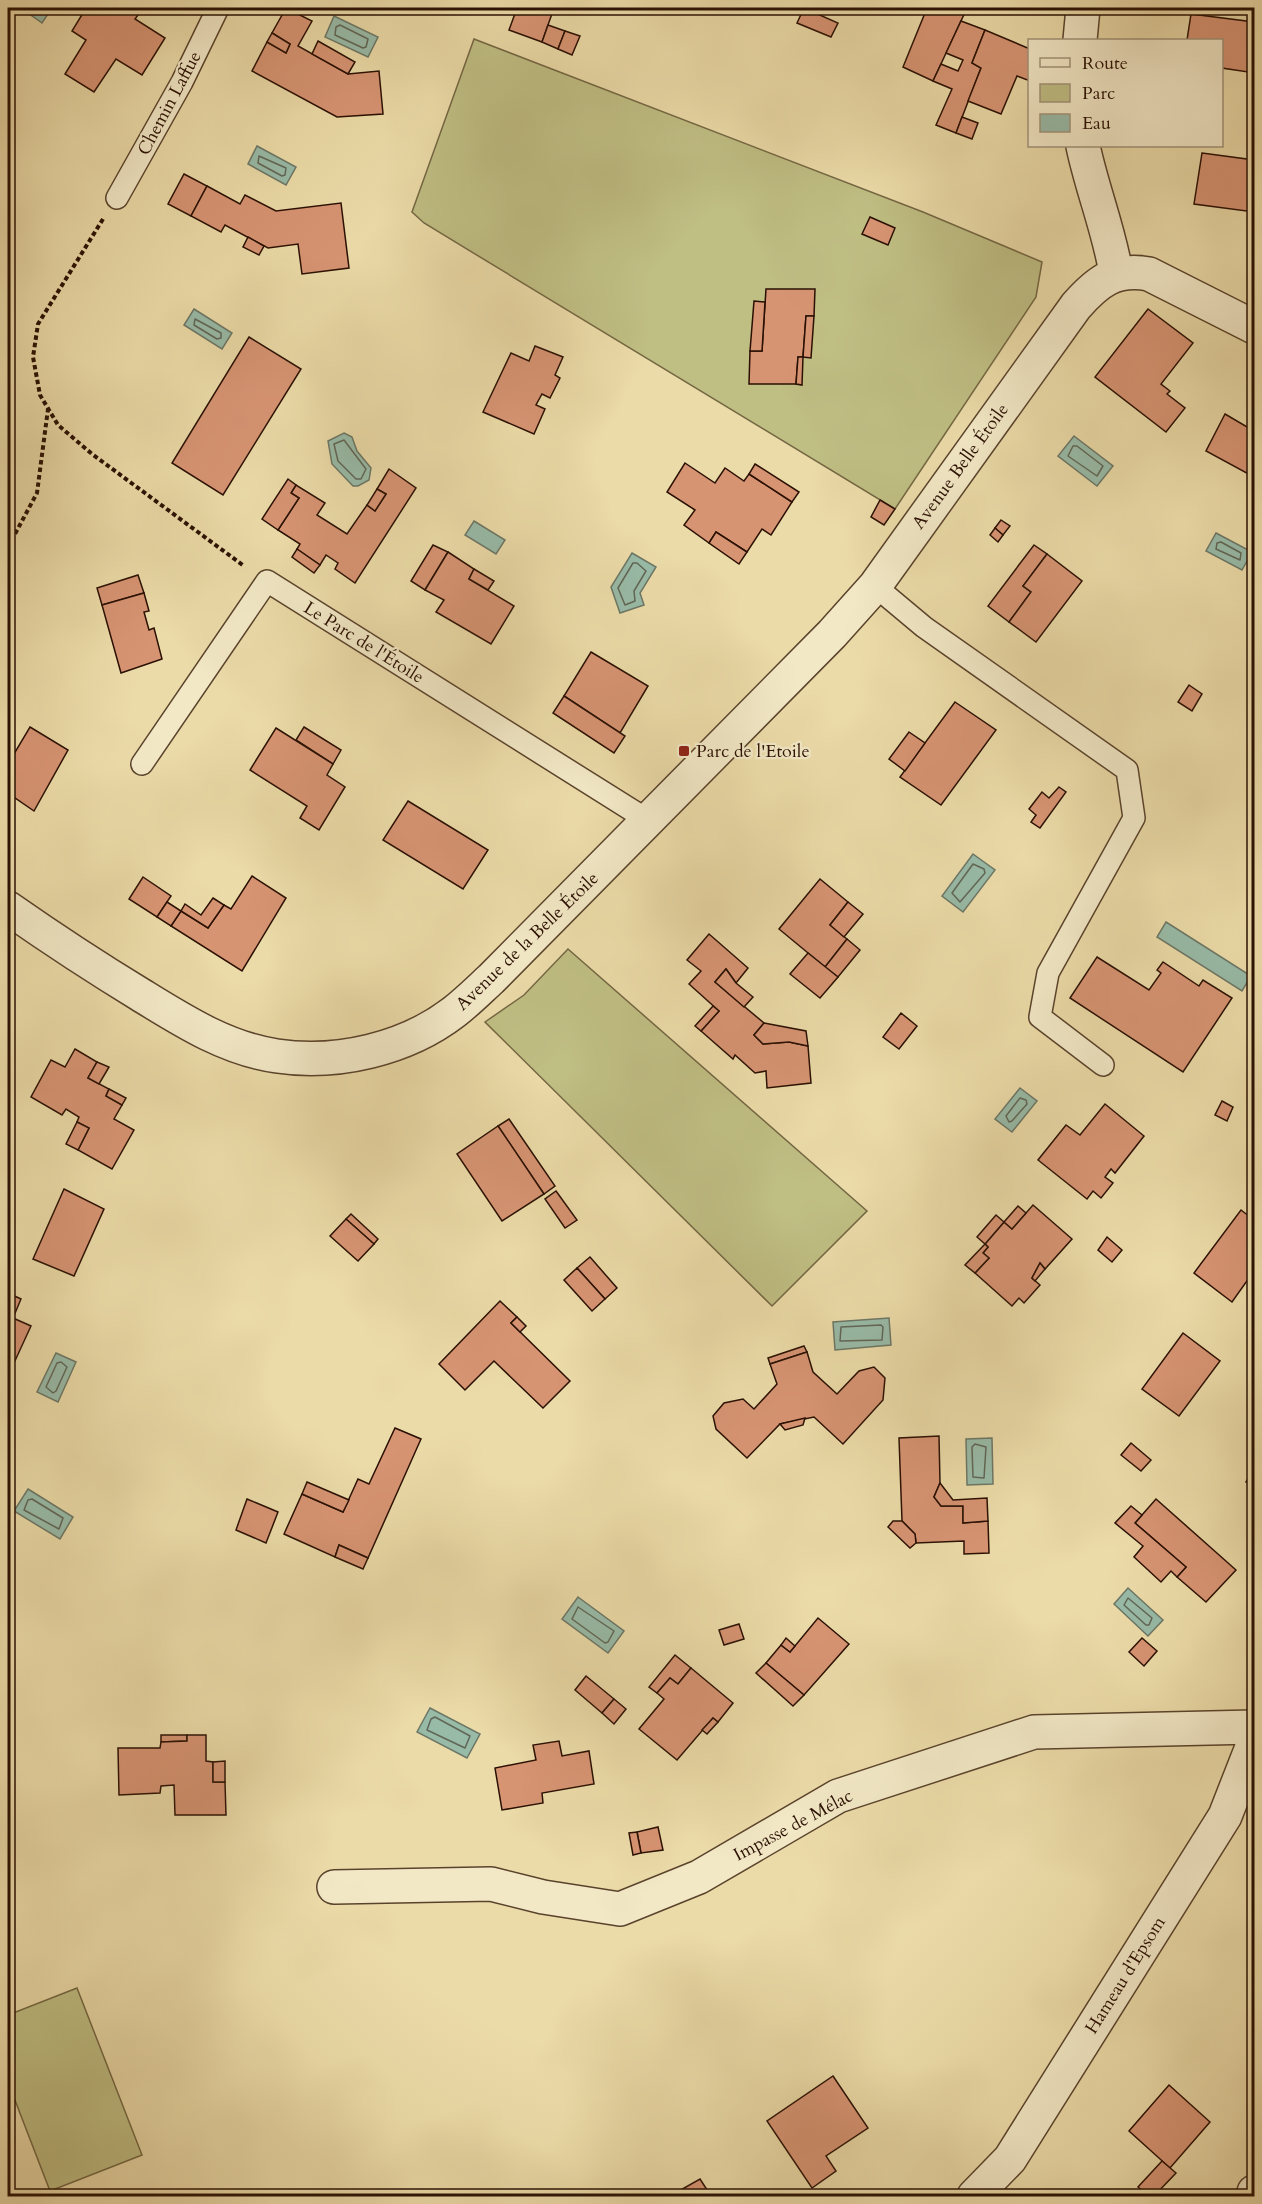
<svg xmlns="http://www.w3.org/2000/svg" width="1262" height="2204" font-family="Cardo,serif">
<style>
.green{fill:#bfbe83;stroke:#746743;stroke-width:1.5}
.water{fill:#98bba8;stroke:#6c7766;stroke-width:1.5}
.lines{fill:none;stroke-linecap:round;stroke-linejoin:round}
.shore{stroke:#616656;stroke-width:1.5}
.building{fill:#d79473;stroke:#2a1003;stroke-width:1.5}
.service-casing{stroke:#5a432c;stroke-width:24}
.minor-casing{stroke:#5a432c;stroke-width:36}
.path{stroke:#2a1003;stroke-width:4;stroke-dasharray:4.5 3;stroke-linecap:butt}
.service{stroke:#f2e8c6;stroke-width:21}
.minor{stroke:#f2e8c6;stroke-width:33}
.poi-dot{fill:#8f2418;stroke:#f2e8c6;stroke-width:2}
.labels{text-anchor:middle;stroke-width:4.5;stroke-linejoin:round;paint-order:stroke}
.street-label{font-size:18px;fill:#2a1003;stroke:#f2e8c6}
.poi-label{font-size:18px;fill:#2a1003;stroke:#f2e8c6;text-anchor:start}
</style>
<rect width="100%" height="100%" fill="#ebdba8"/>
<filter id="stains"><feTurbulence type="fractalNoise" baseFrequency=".00333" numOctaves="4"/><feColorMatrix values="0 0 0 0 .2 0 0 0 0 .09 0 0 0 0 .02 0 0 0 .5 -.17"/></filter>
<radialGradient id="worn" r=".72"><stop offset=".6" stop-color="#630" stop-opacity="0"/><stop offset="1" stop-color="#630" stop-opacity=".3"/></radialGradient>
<!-- green -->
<g class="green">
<path d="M474,39L923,212L1042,262L1036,297L895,509L424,223L412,212Z"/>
<path d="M568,949L867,1211L772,1306L485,1022L524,995Z"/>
<path d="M77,1988L142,2155L50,2191L8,2082V2015Z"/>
</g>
<!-- water -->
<g class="water">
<path d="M21,8H52L42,23Z"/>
<path d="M334,16L378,37L368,57L325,37Z"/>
<path d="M257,146L296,167L286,185L248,164Z"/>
<path d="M194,309L232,333L222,349L184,325Z"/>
<path d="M344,433L352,437L357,451L371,468L369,480L358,486H353L332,464L328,441Z"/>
<path d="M1074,436L1113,466L1097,486L1058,456Z"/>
<path d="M474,521L505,540L496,554L465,535Z"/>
<path d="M1216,533L1252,552L1242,570L1206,551Z"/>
<path d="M632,553L656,567L640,593L644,605L620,613L611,587Z"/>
<path d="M973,854L995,870L963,912L942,896Z"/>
<path d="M1166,922L1251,976L1242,991L1157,937Z"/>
<path d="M1020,1088L1037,1101L1012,1132L995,1119Z"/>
<path d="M889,1318L891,1345L835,1350L833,1322Z"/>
<path d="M56,1353L76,1362L58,1402L37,1392Z"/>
<path d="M992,1438L993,1484L967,1485L966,1439Z"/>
<path d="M28,1489L73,1517L60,1539L14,1511Z"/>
<path d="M1128,1588L1163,1620L1148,1636L1114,1604Z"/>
<path d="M578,1597L624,1631L608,1653L562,1619Z"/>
<path d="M430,1708L480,1734L467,1758L417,1732Z"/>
</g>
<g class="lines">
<!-- shore -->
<g class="shore">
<path d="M340,25L368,39L366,47L363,48L335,35L336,27Z"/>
<path d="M259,156L286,168L285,175L282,176L258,163Z"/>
<path d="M195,319L221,333V338L217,339L194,325Z"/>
<path d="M344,440L366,469L361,479H356L338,461L334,444Z"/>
<path d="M1077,446L1103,466L1097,476L1068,456L1073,446Z"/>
<path d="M1221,542L1241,553L1240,560L1216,549L1217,543Z"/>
<path d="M637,563L646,571L634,591L635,601L625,605L618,588L633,563Z"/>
<path d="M973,864L984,869L985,873L960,902L952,893Z"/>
<path d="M1020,1098L1026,1100L1027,1104L1012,1121L1009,1122L1006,1116Z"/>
<path d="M881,1325L883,1327L882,1340L840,1341L841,1327Z"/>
<path d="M61,1362L67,1367L56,1391L53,1393L46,1387L57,1363Z"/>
<path d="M975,1444L986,1447L984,1478L973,1477L972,1447Z"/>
<path d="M32,1499L63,1518L59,1529L24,1510L28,1500Z"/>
<path d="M1128,1598L1152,1618L1149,1625H1146L1124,1605Z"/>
<path d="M578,1607L614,1631L608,1642L605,1643L572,1619Z"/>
<path d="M435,1717L470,1736L465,1748L427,1730L431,1719Z"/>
</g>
</g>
<!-- building -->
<g class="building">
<path d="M86,8H143L135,19L165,38L142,75L116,59L94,92L65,74L86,40L72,31Z"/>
<path d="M286,8L312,21L298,46L348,74L379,71L383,114L337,117L252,71L267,42L286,53L290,44L272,33Z"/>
<path d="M517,8H554L542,42L509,30Z"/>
<path d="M804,8L838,23L831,37L797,23Z"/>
<path d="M927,8H967L933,81L903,67Z"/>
<path d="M1191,14L1254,22L1248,72L1222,68V40H1187Z"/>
<path d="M961,21L985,30L972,63L981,68L956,133L936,125L952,89L933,81L941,64L958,71L963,60L946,53Z"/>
<path d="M1254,24V73L1248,72Z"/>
<path d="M548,25L565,31L558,49L542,42Z"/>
<path d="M985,30L1030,49V81L1017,76L1001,114L968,101L981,68L972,63Z"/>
<path d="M565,31L580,36L572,55L558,49Z"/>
<path d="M272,33L290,44L286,53L267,42Z"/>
<path d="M318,41L355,62L348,74L312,54Z"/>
<path d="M962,117L978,123L972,139L956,133Z"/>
<path d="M1202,153L1254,160V212L1194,204Z"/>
<path d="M184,174L207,186L191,216L168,204Z"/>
<path d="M207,186L240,204L245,195L276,211L341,203L349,268L302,274L298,244L268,248L225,225L221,232L191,216Z"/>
<path d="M870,217L895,228L888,245L862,234Z"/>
<path d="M248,237L264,246L259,255L243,247Z"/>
<path d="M766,289H815L814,316H806L803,357H798L796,384H749L750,351H762Z"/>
<path d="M754,301L765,302L762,351H750Z"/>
<path d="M1148,309L1193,343L1161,384L1170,391L1167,394L1185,408L1166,432L1095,377Z"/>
<path d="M806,316H814L811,358L803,357Z"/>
<path d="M249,337L301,369L223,495L172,463Z"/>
<path d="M535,346L563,357L555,375L560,378L550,398L542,394L536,405L545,409L534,434L483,412L511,353L529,361Z"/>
<path d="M798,357H803L802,385L796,384Z"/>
<path d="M1225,414L1254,431V477L1206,451Z"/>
<path d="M685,463L715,483L725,468L744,481L749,474L792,502L771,535L762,529L747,552L716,532L709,543L684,525L695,510L667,492Z"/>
<path d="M755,464L799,492L792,502L749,474Z"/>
<path d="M389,469L416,488L355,583L335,569L338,563L326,555L320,565L297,549L300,544L278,530L299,498L291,493L296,485L325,503L317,515L347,534L367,505L375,511L386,494L377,489Z"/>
<path d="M288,479L296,485L291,493L299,498L278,530L262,519Z"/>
<path d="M377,489L386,494L375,511L367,505Z"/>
<path d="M880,500L895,509L884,525L871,517Z"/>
<path d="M1001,520L1010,526L1003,535L995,528Z"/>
<path d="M995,528L1003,535L998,542L990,535Z"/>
<path d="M716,532L747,552L739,564L709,543Z"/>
<path d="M433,545L448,552L425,590L411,581Z"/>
<path d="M1034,545L1047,554L1023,586L1031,592L1009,622L988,606Z"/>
<path d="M297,549L320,565L314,573L292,557Z"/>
<path d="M448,552L474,569L469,579L514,606L491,644L436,612L444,600L425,590Z"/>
<path d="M1047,554L1082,581L1036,642L1009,622L1031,592L1023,586Z"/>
<path d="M474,569L494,581L488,590L469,579Z"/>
<path d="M138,575L144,593L102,605L97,588Z"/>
<path d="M144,593L149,611L144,612L149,630L154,628L162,659L121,673L102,605Z"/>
<path d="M591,652L648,686L620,733L564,696Z"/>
<path d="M1189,685L1202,694L1192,711L1178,702Z"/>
<path d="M564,696L625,736L614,753L553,713Z"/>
<path d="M955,702L996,730L941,805L900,777Z"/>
<path d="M30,727L68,750L34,811L8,793V764Z"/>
<path d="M304,727L341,750L333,764L296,740Z"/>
<path d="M276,728L333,764L327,775L345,787L319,830L300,818L307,806L250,770Z"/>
<path d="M909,732L925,743L905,771L889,759Z"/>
<path d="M1059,787L1066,792L1040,828L1031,822L1036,815L1029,809L1042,792L1049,798Z"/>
<path d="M408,801L488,850L463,889L383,840Z"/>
<path d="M252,876L286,898L242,971L171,926L181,911L208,928L224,905L231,909Z"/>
<path d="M143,877L171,896L157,917L129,899Z"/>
<path d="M820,879L848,902L830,925L847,939L825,967L779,929Z"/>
<path d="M213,898L224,905L208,928L181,911L185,904L201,915Z"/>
<path d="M167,902L181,911L171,926L157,917Z"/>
<path d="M848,902L863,914L844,937L830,925Z"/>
<path d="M709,934L748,968L736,983L726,969L715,982L764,1023L754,1035L763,1044L789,1042L808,1046L811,1083L767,1088L766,1071L755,1073L735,1055L733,1059L701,1031L719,1011L689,984L701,971L687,960Z"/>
<path d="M847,939L860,950L838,977L825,967Z"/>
<path d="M808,953L838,977L820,998L790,974Z"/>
<path d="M1097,957L1149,990L1161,973L1157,970L1163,962L1199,986L1203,980L1232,998L1183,1072L1070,998Z"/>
<path d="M726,969L736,983L753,997L744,1007L715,982Z"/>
<path d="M713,1006L719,1011L701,1031L695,1026Z"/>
<path d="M901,1013L917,1026L899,1049L883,1037Z"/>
<path d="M764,1023L806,1031L808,1046L789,1042L763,1044L754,1035Z"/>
<path d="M75,1049L97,1062L88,1078L109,1089L106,1096L122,1105L114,1119L134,1130L112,1169L78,1150L89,1128L77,1122L79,1117L66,1109L62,1115L31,1097L51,1060L65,1067Z"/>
<path d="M97,1062L109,1067L99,1084L88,1078Z"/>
<path d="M109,1089L126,1098L122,1105L106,1096Z"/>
<path d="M1222,1101L1233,1107L1227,1121L1215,1115Z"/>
<path d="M1105,1104L1144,1136L1115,1173L1111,1169L1105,1177L1113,1183L1101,1198L1093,1191L1087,1199L1038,1160L1066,1125L1080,1135Z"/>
<path d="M509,1119L555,1186L544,1194L498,1126Z"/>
<path d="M77,1122L89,1128L78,1150L66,1144Z"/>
<path d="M498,1126L544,1194L502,1221L457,1154Z"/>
<path d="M64,1189L104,1209L74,1276L33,1259Z"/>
<path d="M556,1191L577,1220L565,1228L545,1199Z"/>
<path d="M1033,1205L1072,1239L1045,1269L1040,1263L1032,1278L1040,1285L1024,1303L1019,1298L1012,1306L975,1273L989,1258L983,1253L988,1247L985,1244L1004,1222L1012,1229Z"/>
<path d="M1018,1206L1026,1213L1012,1229L1004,1222Z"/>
<path d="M1241,1210L1254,1220V1271L1232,1302L1194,1273Z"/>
<path d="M351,1214L378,1239L374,1244L346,1219Z"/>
<path d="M996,1215L1004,1222L985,1244L977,1237Z"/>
<path d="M346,1219L374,1244L358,1261L330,1236Z"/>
<path d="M1107,1237L1122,1250L1112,1262L1098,1250Z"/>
<path d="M985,1244L988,1247L983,1253L989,1258L975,1273L965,1265Z"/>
<path d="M590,1257L617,1288L605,1299L577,1268Z"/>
<path d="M1040,1263L1045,1269L1035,1281L1032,1278Z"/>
<path d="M577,1268L605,1299L592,1311L564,1280Z"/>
<path d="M8,1293L21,1299L13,1318L31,1326L8,1376Z"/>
<path d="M500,1301L517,1317L511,1323L570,1381L543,1408L494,1361L465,1390L439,1364Z"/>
<path d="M517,1317L526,1326L520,1332L511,1323Z"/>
<path d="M1183,1333L1220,1361L1179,1416L1142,1389Z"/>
<path d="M804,1346L807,1352L770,1364L768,1358Z"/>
<path d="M807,1352L813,1372L837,1394L859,1371L874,1367L885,1378L883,1400L843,1444L814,1417L780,1424L747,1458L716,1429L713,1416L724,1403L743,1399L754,1409L777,1384L770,1364Z"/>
<path d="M805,1418L803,1425L785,1430L780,1424Z"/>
<path d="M395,1428L421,1439L368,1558L339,1545L335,1557L284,1534L302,1494L343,1512L358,1479L369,1484Z"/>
<path d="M939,1436L940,1483L934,1497L941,1506H963V1523L988,1521L989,1553L964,1554V1541L916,1543L915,1534L902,1521L899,1438Z"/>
<path d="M1131,1443L1151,1460L1141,1471L1121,1455Z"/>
<path d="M1254,1467V1487L1246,1482Z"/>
<path d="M307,1482L349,1500L343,1512L302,1494Z"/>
<path d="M940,1483L953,1500L987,1498L988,1521L963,1523V1506H941L934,1497Z"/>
<path d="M247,1499L278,1512L266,1543L236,1530Z"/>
<path d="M1156,1499L1236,1570L1206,1602L1177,1577L1186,1567L1135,1523Z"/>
<path d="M1131,1506L1142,1515L1135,1523L1186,1567L1177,1577L1171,1571L1161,1582L1134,1557L1143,1546L1115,1523Z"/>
<path d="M893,1521H902L915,1534L916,1543L910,1548L888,1527Z"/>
<path d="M339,1545L368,1558L363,1569L335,1557Z"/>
<path d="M818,1618L849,1644L804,1695L766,1663L781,1645L790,1652Z"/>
<path d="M739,1624L744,1639L724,1645L719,1630Z"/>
<path d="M786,1638L795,1646L790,1652L781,1645Z"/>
<path d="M1142,1638L1157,1651L1144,1666L1129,1652Z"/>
<path d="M675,1655L691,1668L678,1684L670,1678L657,1693L649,1687Z"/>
<path d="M766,1663L804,1695L793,1706L756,1673Z"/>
<path d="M691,1668L733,1703L718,1722L713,1718L677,1760L639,1729L664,1699L657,1693L670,1678L678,1684Z"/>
<path d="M586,1676L614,1699L602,1713L575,1690Z"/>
<path d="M614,1699L626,1709L614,1724L602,1713Z"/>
<path d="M713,1718L718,1722L707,1734L702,1730Z"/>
<path d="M161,1735H187V1741L161,1742Z"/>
<path d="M187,1735H206V1761L213,1762V1782H225L226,1815H175L174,1785L161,1786L160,1793L119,1795L118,1748H160L161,1742L187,1741Z"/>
<path d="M559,1741L562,1756L589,1751L594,1784L542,1793L543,1803L502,1810L495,1768L536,1760L533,1745Z"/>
<path d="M225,1761V1782H213V1762Z"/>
<path d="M658,1827L663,1850L641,1853L637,1832Z"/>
<path d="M637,1832L641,1853L633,1855L629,1833Z"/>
<path d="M833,2076L868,2128L826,2156L836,2171L812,2188L767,2121Z"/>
<path d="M1169,2085L1210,2122L1170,2168L1129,2131Z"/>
<path d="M1162,2161L1176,2173L1154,2196H1148L1138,2187Z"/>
<path d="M700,2179L711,2196H670Z"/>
</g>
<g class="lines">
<!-- service casing -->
<g class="service-casing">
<g id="service">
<path d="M117,198L182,82L218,8"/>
<path d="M875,586L924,627L1127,770L1134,818L1048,973L1040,1017L1103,1065"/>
<path d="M142,764L267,581L649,821"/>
</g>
</g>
<!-- minor casing -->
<g class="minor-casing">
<g id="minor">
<path d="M1080,40L1083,8"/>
<path d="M1083,146C1092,189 1109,230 1116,273"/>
<path d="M8,908C51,938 95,967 141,995C183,1021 227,1049 277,1056C337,1065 406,1049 454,1012C467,1002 479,990 491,979L832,634L875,586L1076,306C1098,281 1115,268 1149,274L1254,327"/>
<path d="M334,1887L491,1884L543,1897L620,1909L699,1877L838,1796L1034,1732L1254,1727"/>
<path d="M974,2196L1010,2159L1225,1816L1254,1742"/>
<path d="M1253,2196L1254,2192"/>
</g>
</g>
<!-- path -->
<g class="path">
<path d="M103,219L38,324L33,357L40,395L58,425L92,454L244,566"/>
<path d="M8,547L37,493L48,409"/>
</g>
<!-- service -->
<use href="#service" class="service"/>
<!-- minor -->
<use href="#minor" class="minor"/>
</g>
<!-- markers -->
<rect class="poi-dot" x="678" y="745" width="12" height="12" rx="3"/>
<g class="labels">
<!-- street labels -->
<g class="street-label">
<text transform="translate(169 103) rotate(-62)" y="6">Chemin Laffue</text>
<text transform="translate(960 466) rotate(-54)" y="6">Avenue Belle Étoile</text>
<text transform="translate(364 642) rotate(32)" y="6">Le Parc de l'Étoile</text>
<text transform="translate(527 941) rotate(-44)" y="6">Avenue de la Belle Étoile</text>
<text transform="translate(793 1825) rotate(-28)" y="6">Impasse de Mélac</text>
<text transform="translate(1125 1975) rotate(-58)" y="6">Hameau d'Epsom</text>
</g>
<!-- poi labels -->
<g class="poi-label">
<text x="696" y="757">Parc de l'Etoile</text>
</g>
</g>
<!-- margin -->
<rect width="1262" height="2204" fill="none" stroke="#ebdba8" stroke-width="30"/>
<rect x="9" y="9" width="1244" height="2186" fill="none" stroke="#2a1003" stroke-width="3"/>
<rect x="15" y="15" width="1232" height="2174" fill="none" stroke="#2a1003" stroke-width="1.5"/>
<!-- legend -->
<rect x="1028" y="39" width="195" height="108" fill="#f2e8c6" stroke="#a29278" stroke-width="1.5"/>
<rect x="1040" y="58" width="30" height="9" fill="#f2e8c6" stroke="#a29278" stroke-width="1.5"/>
<text x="1082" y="69" font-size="18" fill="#2a1003">Route</text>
<rect x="1040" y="84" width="30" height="18" fill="#bfbe83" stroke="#a29278" stroke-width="1.5"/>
<text x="1082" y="99" font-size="18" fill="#2a1003">Parc</text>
<rect x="1040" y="114" width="30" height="18" fill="#98bba8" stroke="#a29278" stroke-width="1.5"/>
<text x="1082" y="129" font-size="18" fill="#2a1003">Eau</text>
<rect width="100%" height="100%" filter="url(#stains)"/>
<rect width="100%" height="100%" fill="url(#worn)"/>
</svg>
